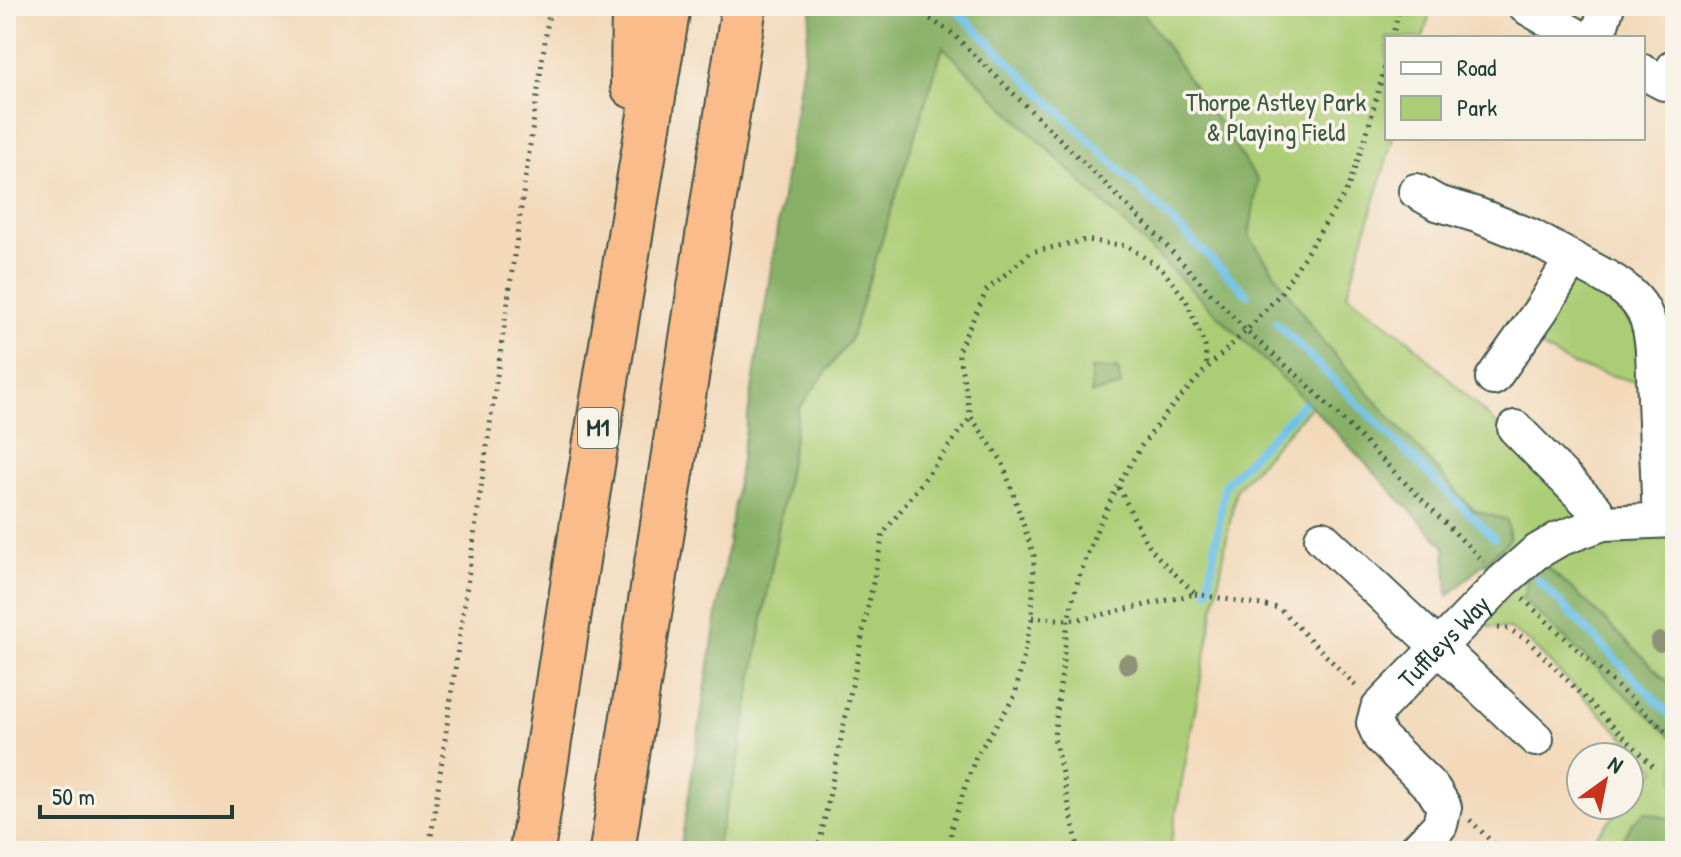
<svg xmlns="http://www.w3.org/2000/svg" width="1681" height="857" font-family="'Patrick Hand',sans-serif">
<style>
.green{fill:#abcd75;stroke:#658554;stroke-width:2}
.forest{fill:#88b066;stroke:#54764d;stroke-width:2}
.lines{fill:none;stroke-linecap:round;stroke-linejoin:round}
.stream{stroke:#6cc1e9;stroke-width:8}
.minor-casing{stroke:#3f5448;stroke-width:38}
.highway-casing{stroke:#3f5448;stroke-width:48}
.path{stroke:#3f5448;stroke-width:5;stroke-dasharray:2 6;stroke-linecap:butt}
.minor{stroke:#fff;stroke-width:34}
.highway{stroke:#f9bc8a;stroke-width:44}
.tree{fill:#8e9377}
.labels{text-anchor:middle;stroke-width:7;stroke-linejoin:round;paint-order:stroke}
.shield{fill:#f7f3e8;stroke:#60746a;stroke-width:2}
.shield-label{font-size:24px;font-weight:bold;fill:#1f3d34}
.park-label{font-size:26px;fill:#3b5a41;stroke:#f7f3e8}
.street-label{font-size:26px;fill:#1f3d34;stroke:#f7f3e8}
</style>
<rect width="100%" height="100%" fill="#f7f3e8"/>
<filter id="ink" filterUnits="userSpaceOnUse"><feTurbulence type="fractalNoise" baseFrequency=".0125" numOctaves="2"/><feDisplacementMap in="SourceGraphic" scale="16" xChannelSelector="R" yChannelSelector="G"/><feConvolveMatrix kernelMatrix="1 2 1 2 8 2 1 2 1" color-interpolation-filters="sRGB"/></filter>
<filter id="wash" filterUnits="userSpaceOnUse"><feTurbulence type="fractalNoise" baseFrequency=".006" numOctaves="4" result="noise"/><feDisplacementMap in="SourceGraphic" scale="32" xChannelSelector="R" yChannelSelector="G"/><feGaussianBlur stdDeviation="1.8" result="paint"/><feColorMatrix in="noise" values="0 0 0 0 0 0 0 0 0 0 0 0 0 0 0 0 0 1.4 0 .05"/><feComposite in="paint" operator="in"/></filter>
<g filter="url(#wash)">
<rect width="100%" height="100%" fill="#f3d9ba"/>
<!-- green -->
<g class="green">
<path d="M1039,6H1432L1423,38H1387V138H1393L1347,294L1410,341L1583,509L1660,520L1672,542L1675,595V689L1580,596L1548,568L1526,590L1522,598L1675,740V824L1670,819L1632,823L1623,841L1628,851H1582L1624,805H1629V800L1657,770L1528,641L1509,629L1462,623L1503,581L1486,564L1510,539L1466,503L1280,294Z"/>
<path d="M943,46L1311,406L1236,489L1169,851H715L738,763L799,408L850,340Z"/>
<path d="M1572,259L1625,290L1655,387L1572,365L1539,346Z"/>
</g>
<!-- forest -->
<g class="forest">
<path d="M812,6H1139L1258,181L1249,236L1322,341L1473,510L1507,520L1510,539L1448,596L1445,547L1311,406L943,47L850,340L799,408L738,763L715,851H680Z"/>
<path d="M1091,369H1118L1121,386L1091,394Z"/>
<path d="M1540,566L1548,568L1580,596L1675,689V740L1521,598L1526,590L1527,578Z"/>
<path d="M1645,812L1670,819L1675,824V851H1628L1623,841L1632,823Z"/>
</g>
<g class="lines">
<!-- stream -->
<g class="stream">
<path d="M952,6L1247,294"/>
<path d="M1276,323L1494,538"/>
<path d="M1538,580L1675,720"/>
<path d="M1208,591L1225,484L1303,404"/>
</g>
</g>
</g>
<g filter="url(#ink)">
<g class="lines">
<!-- minor casing -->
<g class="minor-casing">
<g id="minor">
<path d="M1525,6L1580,38"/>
<path d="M1597,38L1607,6"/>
<path d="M1643,72L1664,83L1675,66"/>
<path d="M1416,191L1437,203L1477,215L1530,236L1572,259L1541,310L1493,378"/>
<path d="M1572,259C1596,272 1631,286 1644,312C1650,324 1652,337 1653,350L1660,520"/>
<path d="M1515,428L1595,509L1603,523"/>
<path d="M1322,538L1536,739"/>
<path id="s1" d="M1415,851L1440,825L1444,807L1433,789L1380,737L1374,723L1378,709L1503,581L1535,553L1559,539L1603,523L1675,520"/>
</g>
</g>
<!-- highway casing -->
<g class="highway-casing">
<g id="highway">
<path d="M633,86L634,6"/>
<path d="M532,851L587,496L668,6"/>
<path d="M612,851L744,6"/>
</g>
</g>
<!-- path -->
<g class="path">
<path d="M910,6L952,33L1150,228L1246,331L1304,381L1484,562"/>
<path d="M1392,38L1400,6"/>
<path d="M1195,594L1279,608L1359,689"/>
<path d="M1523,599L1675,740"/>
<path d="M1032,617L1068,620L1087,618L1195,594L1156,555L1144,538L1118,486"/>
<path d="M1498,628L1509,629L1528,641L1657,770"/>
<path d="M1470,820L1501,851"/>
<path d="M429,851L550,6"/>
<path d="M818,851L883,534L971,417"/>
<path d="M950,851L951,828L976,756L1015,696L1032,617L1034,556L1002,461L971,417L958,351L987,290L1031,252L1086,240L1127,246L1162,269L1186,300L1205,346L1207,368"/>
<path d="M1079,851L1054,737L1068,620L1078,580L1095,534L1118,485L1142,445L1170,409L1207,368L1246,331L1280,294L1347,190L1366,136L1387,59"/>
</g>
<!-- minor -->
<use href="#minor" class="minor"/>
<!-- highway -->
<use href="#highway" class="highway"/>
</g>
<!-- trees -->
<g class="tree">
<circle cx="1660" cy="642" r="10"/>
<circle cx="1128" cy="664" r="10"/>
</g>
</g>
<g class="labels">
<!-- shield labels -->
<rect class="shield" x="578" y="408" width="40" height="40" rx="6"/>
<g class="shield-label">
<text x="598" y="436">M1</text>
</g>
<!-- park labels -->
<g class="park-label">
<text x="1276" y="111">Thorpe Astley Park<tspan x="1276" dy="30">&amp; Playing Field</tspan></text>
</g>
<!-- street labels -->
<g class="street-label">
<text dy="9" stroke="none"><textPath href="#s1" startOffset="274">Tuffleys Way</textPath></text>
</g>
</g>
<!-- margin -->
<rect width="1681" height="857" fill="none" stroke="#f7f3e8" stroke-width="32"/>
<!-- legend -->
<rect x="1385" y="36" width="260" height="104" fill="#f7f3e8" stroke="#a1aaa0" stroke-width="2"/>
<rect x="1401" y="62" width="40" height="12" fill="#ffffff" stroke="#a1aaa0" stroke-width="2"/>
<text x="1457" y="76" font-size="24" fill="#1f3d34">Road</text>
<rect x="1401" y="96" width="40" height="24" fill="#abcd75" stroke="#a1aaa0" stroke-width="2"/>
<text x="1457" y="116" font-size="24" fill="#1f3d34">Park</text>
<!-- north arrow -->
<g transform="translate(1605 781) rotate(33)"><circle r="38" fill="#f7f3e8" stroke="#a1aaa0" stroke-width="2"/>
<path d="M0-6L14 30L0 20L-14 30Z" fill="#c8321e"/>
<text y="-12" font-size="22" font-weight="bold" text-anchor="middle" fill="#1f3d34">N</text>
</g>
<!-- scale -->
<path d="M40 805v12h192v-12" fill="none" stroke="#1f3d34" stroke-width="4"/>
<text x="52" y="805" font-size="24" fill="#1f3d34" stroke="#f7f3e8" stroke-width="6" paint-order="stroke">50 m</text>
</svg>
